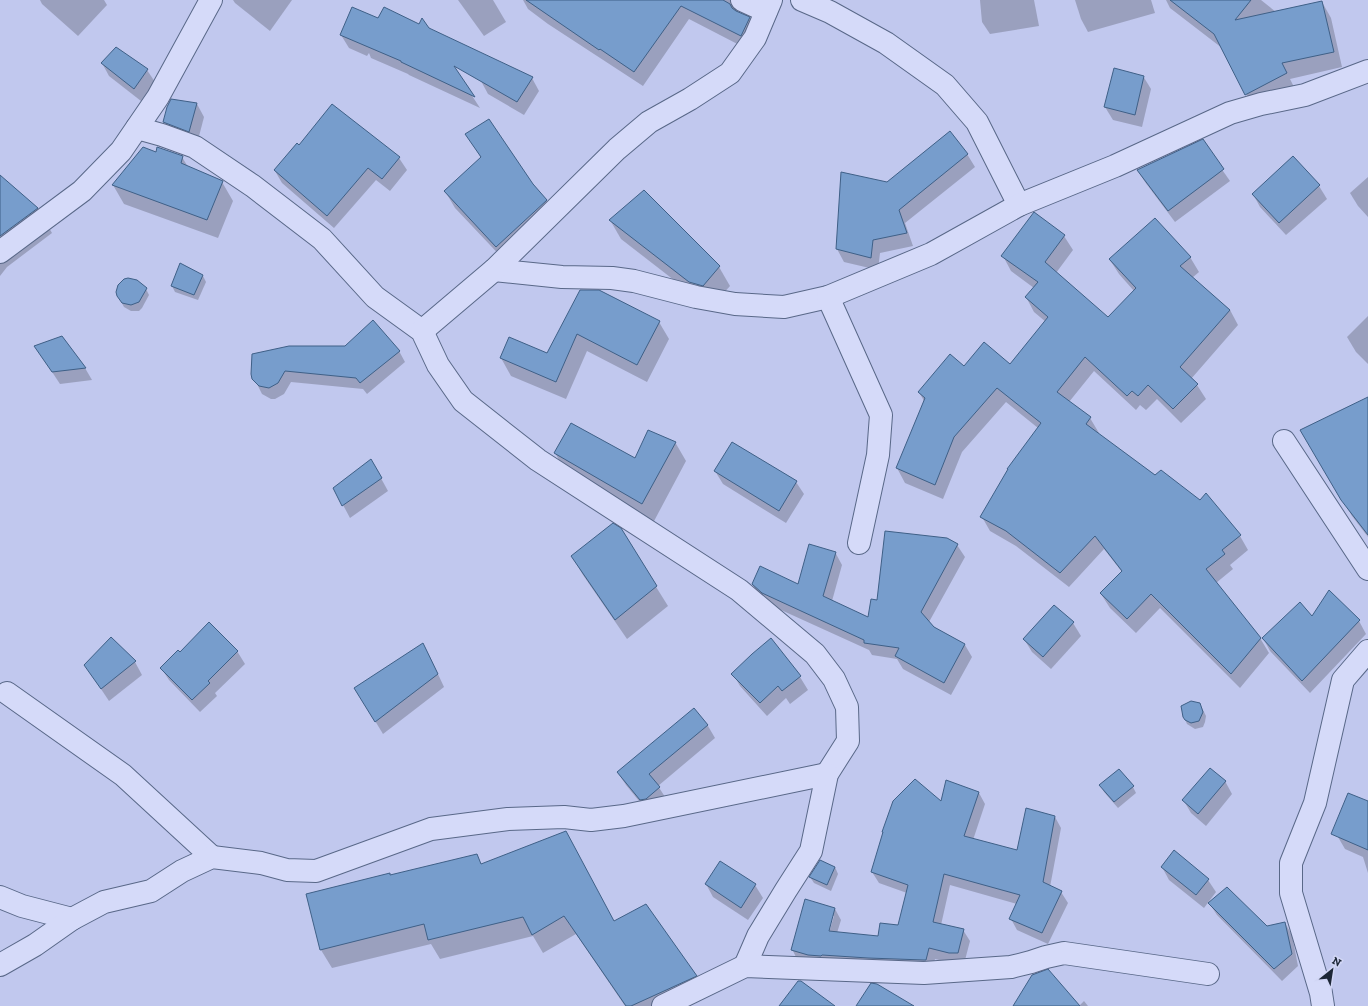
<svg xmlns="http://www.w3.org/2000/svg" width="1368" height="1006" font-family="'Zilla Slab',serif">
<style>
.shadow{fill:#0003;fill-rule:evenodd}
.building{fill:#779dcc;stroke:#3f6087}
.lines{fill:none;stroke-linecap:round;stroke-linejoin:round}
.street-casing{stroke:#596888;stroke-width:24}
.street{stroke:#d5daf9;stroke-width:22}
</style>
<rect width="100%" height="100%" fill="#c1c8ee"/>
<!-- shadow -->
<g class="shadow">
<path d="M40,0H104L107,5L78,36L42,4Z"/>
<path d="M233,0H292L270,31L235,3Z"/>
<path d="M458,0H493L506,22L484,36Z"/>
<path d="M523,0H748L738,9V13L749,18L758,32L749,50L689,19L643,86L548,24L528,9Z"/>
<path d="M980,0H1034L1039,26L990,34L982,22Z"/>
<path d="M1075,0H1151L1155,13L1088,32L1081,19Z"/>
<path d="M1166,0H1261L1276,12L1322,2L1331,18L1342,67L1290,79L1295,89L1255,110L1222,48L1170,8Z"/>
<path d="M341,35L439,45L480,108L409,75L408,74L371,58L369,53L367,56L349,48Z"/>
<path d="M102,63L147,70L155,82L141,101L109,76Z"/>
<path d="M1143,76L1151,89L1142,127L1113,120L1105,107Z"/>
<path d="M532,78L539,91L524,115L488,94L481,81Z"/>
<path d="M197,104L204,117L197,144L172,135L164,122Z"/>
<path d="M467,135L532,185L546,200L556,218L507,263L455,208L445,191L481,158Z"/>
<path d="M1202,141L1230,181L1175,222L1145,182L1138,171Z"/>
<path d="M299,146L399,158L407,170L390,191L376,180L334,228L282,183L275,171Z"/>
<path d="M157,154L182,157L188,167L222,182L233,201L218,238L124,204L113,185Z"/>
<path d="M967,154L975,167L905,223L913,246L880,253L878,270L844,262L837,249L887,183Z"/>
<path d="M1293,157L1319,186L1327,199L1286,235L1260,207L1253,194Z"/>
<path d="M0,176L38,209L52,233L7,267L0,276Z"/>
<path d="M1368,177V217L1358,206L1350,193Z"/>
<path d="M610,220L719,267L730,286L714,304L701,301L621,239Z"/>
<path d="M1064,236L1073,250L1056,273L1108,319L1134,291L1119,274L1110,260L1190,257L1199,272L1192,278L1230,310L1238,325L1191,379L1197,385L1206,399L1181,423L1157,399L1146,410L1140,405L1136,410L1094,371L1069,402L1090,418L1099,433L1098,434L1240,536L1248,550L1230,565L1233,569L1216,583L1260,638L1269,653L1240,688L1160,608L1136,633L1110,608L1101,594L1122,572L1104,549L1069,587L1016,546L990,531L982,517L1009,470L1008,469L1038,428L1006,402L962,452L943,499L905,483L897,468L924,401L919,392L965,367L1010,365L1046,322L1034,312L1026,297L1034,288L1011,271L1003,256Z"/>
<path d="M203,276L206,282L198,300L175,292L172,286Z"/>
<path d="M146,289L149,295L142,308L139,311H131L124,307L118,296Z"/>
<path d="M599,291L659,322L669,339L647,382L587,351L566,399L511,376L501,358L510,338L547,354Z"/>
<path d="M1368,316V364L1356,352L1347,337Z"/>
<path d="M62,337L85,368L92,380L60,384L35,346Z"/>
<path d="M399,351L405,362L367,394L363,389L291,382L284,394L275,399H271L262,394L252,374Z"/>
<path d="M1368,398V537L1352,516L1301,430Z"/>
<path d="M675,442L686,461L653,523L566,472L555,453L635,460Z"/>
<path d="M371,460L388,491L350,518L334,488Z"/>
<path d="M715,471L796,482L804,494L786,523L723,484Z"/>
<path d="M620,529L668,606L627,639L583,575L572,556Z"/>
<path d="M947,539L957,545L965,557L929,622L934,627L965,645L972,657L951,695L903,669L897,659L872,655L869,650L770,605L760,597L753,584L799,585L835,552L842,565L832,601L869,618L878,601Z"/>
<path d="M1329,592L1359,621L1366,634L1310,693L1270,651L1263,638L1312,618Z"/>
<path d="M1055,606L1073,623L1081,636L1051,669L1032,652L1024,639Z"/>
<path d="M111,638L135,662L142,675L109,701L85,665Z"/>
<path d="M771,640L800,677L808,690L790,704L786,698L767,716L740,686L733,674Z"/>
<path d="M237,651L245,664L215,693L217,696L200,712L169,680L161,668L180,653Z"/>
<path d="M430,657L444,687L383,734L363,701Z"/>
<path d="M1200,704L1206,716L1205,722L1203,727L1195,729L1187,724L1184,717Z"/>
<path d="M694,710L708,726L715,738L658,786L667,800L648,812L626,785L618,773Z"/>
<path d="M1225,781L1232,794L1206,826L1191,813L1184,801Z"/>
<path d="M1101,786L1133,787L1136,793L1118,808L1104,792Z"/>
<path d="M979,793L985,804L973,840L1018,851L1055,817L1061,828L1050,887L1061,892L1068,903L1048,944L1017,930L1011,919L1017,904L950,885L941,925L963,930L970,941L964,964H956L935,959L932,971L798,961L792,949L835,909L841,920L837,933L879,937L899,926L907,893L879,883L872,872L941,803ZM832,916H834L828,936H826Z"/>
<path d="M1368,820V873L1363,857L1345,849L1338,837Z"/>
<path d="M720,862L755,885L763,898L748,920L713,897L706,884Z"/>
<path d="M481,865L614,922L696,976L707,994L682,1006H625L576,934L543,953L533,936L440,959L431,944L332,968L321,950L307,895L390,876Z"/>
<path d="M835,867L838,874L831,891L814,883L810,877Z"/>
<path d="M1162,867L1208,880L1216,892L1204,908L1169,880Z"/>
<path d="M1209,903L1266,927L1285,923L1292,935L1298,966L1282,981L1217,915Z"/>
<path d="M1084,1001L1088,1006H1014H1079Z"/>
</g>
<!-- building -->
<g class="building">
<path d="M526,0H723L730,4L732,8L736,11L750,17L741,36L681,6L634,72L600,49L599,50Z"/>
<path d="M1170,0H1251L1235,20L1322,1L1334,52L1282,63L1287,73L1245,95L1214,34Z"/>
<path d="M352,7L378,18L384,7L419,24L422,18L429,28L533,77L517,102L454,66L475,97L401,62V61L340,35Z"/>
<path d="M116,47L148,69L134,89L101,63Z"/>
<path d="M1114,68L1144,76L1135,115L1104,107Z"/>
<path d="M171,99L197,103L189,132L163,122L167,107Z"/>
<path d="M332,104L400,157L382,179L368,168L327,216L274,170L297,143L299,145Z"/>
<path d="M489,119L533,184L547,200L496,247L444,191L481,157L465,134Z"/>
<path d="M950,131L968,154L899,210L907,233L873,240L871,258L836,249L841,172L887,182Z"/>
<path d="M1203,139L1224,169L1168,211L1137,170Z"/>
<path d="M143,147L156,152L157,147L183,156L181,163L223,181L207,220L112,185Z"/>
<path d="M1293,156L1320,185L1279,223L1252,194Z"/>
<path d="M0,175L38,208L0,236Z"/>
<path d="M644,190L720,266L703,286L689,282L609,220Z"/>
<path d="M1034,212L1065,235L1045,262L1108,317L1136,288L1109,259L1155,218L1191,257L1180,266L1230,310L1180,367L1198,384L1173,409L1148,385L1138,396L1132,391L1127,396L1085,357L1057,392L1091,417L1086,424L1155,475L1161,470L1200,500L1206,493L1241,535L1222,550L1225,554L1206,569L1261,638L1231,674L1151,594L1127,619L1100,593L1122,571L1095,536L1060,573L1006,531L980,517L1008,469H1007L1041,423L997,388L954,437L935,485L896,468L925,398L918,392L950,354L964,366L984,342L1010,364L1048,317L1025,297L1038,282L1001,256Z"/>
<path d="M180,263L203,275L194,295L171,286Z"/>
<path d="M128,278L137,280L147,288L139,302L131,305L122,303L117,296L116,292L118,285L124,279Z"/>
<path d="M580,290H599L660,321L637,365L577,334L556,382L500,358L509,337L547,353Z"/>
<path d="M373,320L400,351L360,383L356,378L285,371L278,383L269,388L259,386L252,379L251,374L252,354L289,346H345Z"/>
<path d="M62,336L86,368L52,372L34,346Z"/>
<path d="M1368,397V535L1341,500L1300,430Z"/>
<path d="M571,423L635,458L648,430L676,442L642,504L554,453Z"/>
<path d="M732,442L797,481L779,511L714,471Z"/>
<path d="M371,459L382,478L342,506L333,488Z"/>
<path d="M613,523L621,528L657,586L615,620L571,556Z"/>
<path d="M885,531L947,538L958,544L921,612L934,627L965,644L944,683L895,656L899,648L864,643V640L762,593L752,584L760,566L798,584L809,544L836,552L823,596L868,617L871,599L877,600Z"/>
<path d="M1329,590L1360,620L1302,681L1262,638L1300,602L1312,616Z"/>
<path d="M1054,605L1074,622L1043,657L1023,639Z"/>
<path d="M209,622L238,651L208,681L210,683L192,700L160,668L178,650L180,652Z"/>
<path d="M111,637L136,661L101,689L84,665Z"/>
<path d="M771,638L801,676L782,691L778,686L760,703L731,674L752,654Z"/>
<path d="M423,643L438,674L375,722L354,688Z"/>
<path d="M1191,701L1200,703L1203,712L1199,721L1191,723L1185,720L1183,717L1181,706Z"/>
<path d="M694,708L708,725L649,774L660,787L646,799L640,800L617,772Z"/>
<path d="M1210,768L1226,781L1198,814L1182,800Z"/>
<path d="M1119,769L1134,786L1114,802L1099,785Z"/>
<path d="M915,779L941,801L946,780L979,792L964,836L1017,850L1026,808L1055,816L1043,882L1062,891L1042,933L1009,919L1020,895L944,874L933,922L964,929L958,953H949L929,948L926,960H924L868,958L822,955L821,956L808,955L791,950L805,899L835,908L829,931L878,936L880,923L898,925L908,885L871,872L883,832H882L893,801Z"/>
<path d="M1348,793L1368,801V850L1331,834Z"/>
<path d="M566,831L614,921L646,904L697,976L631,1006H626L564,916L532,935L523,917L428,940L424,924L320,950L306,894L390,873V875L477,854L481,864Z"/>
<path d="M1174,850L1209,879L1196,895L1161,867Z"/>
<path d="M820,860L835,867L827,885L809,877Z"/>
<path d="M720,861L756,884L741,908L705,884Z"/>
<path d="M1227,887L1267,926L1285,922L1292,954L1274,969L1208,903Z"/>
<path d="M1048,969L1080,1006H1013L1032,975Z"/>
<path d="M798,981H801L835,1006H779Z"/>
<path d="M871,983L877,984L914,1006H856Z"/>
</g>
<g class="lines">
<!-- street casing -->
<g class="street-casing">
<g id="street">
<path d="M742,0L766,11"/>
<path d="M802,0L830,12L886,43L945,85L977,122L1019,205"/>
<path d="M137,128L162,135L195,147L253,186L322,239L375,297L422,331L438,365L463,401L538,460L739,590L815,654L834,679L847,707L848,741L827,774L811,851L786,890L758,936L745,966"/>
<path d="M0,252L82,191L121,151L158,97L211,0"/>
<path d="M494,270L562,277L612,278L634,281L696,297L735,304L784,307L828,297L931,254L1019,205L1115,166L1230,113L1261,104L1305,95L1368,71"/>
<path d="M828,297L881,415L878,455L859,543"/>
<path d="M422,331L494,270L617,149L649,122L690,99L730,73L755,38L771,0"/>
<path d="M1284,441L1368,569"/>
<path d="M7,693L123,775L212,857"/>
<path d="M0,897L22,906L72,919"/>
<path d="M0,965L35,945L72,919L104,902L151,891L182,871L212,857L261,863L287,870L316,871L431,829L508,819L564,817L591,820L624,816L827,774"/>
<path d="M663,1006L745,966L924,973L1011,967L1031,962L1046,957L1064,953L1208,974"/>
<path d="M1323,1006L1321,993L1291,893V863L1315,803L1343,680L1368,651"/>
</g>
</g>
<!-- street -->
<use href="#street" class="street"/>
</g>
<!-- north arrow -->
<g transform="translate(1332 970) rotate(30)" stroke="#d1d6f5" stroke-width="3" paint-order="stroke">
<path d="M0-3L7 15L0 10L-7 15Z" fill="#1d2737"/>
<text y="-6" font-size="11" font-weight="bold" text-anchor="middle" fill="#1d2737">N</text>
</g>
</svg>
